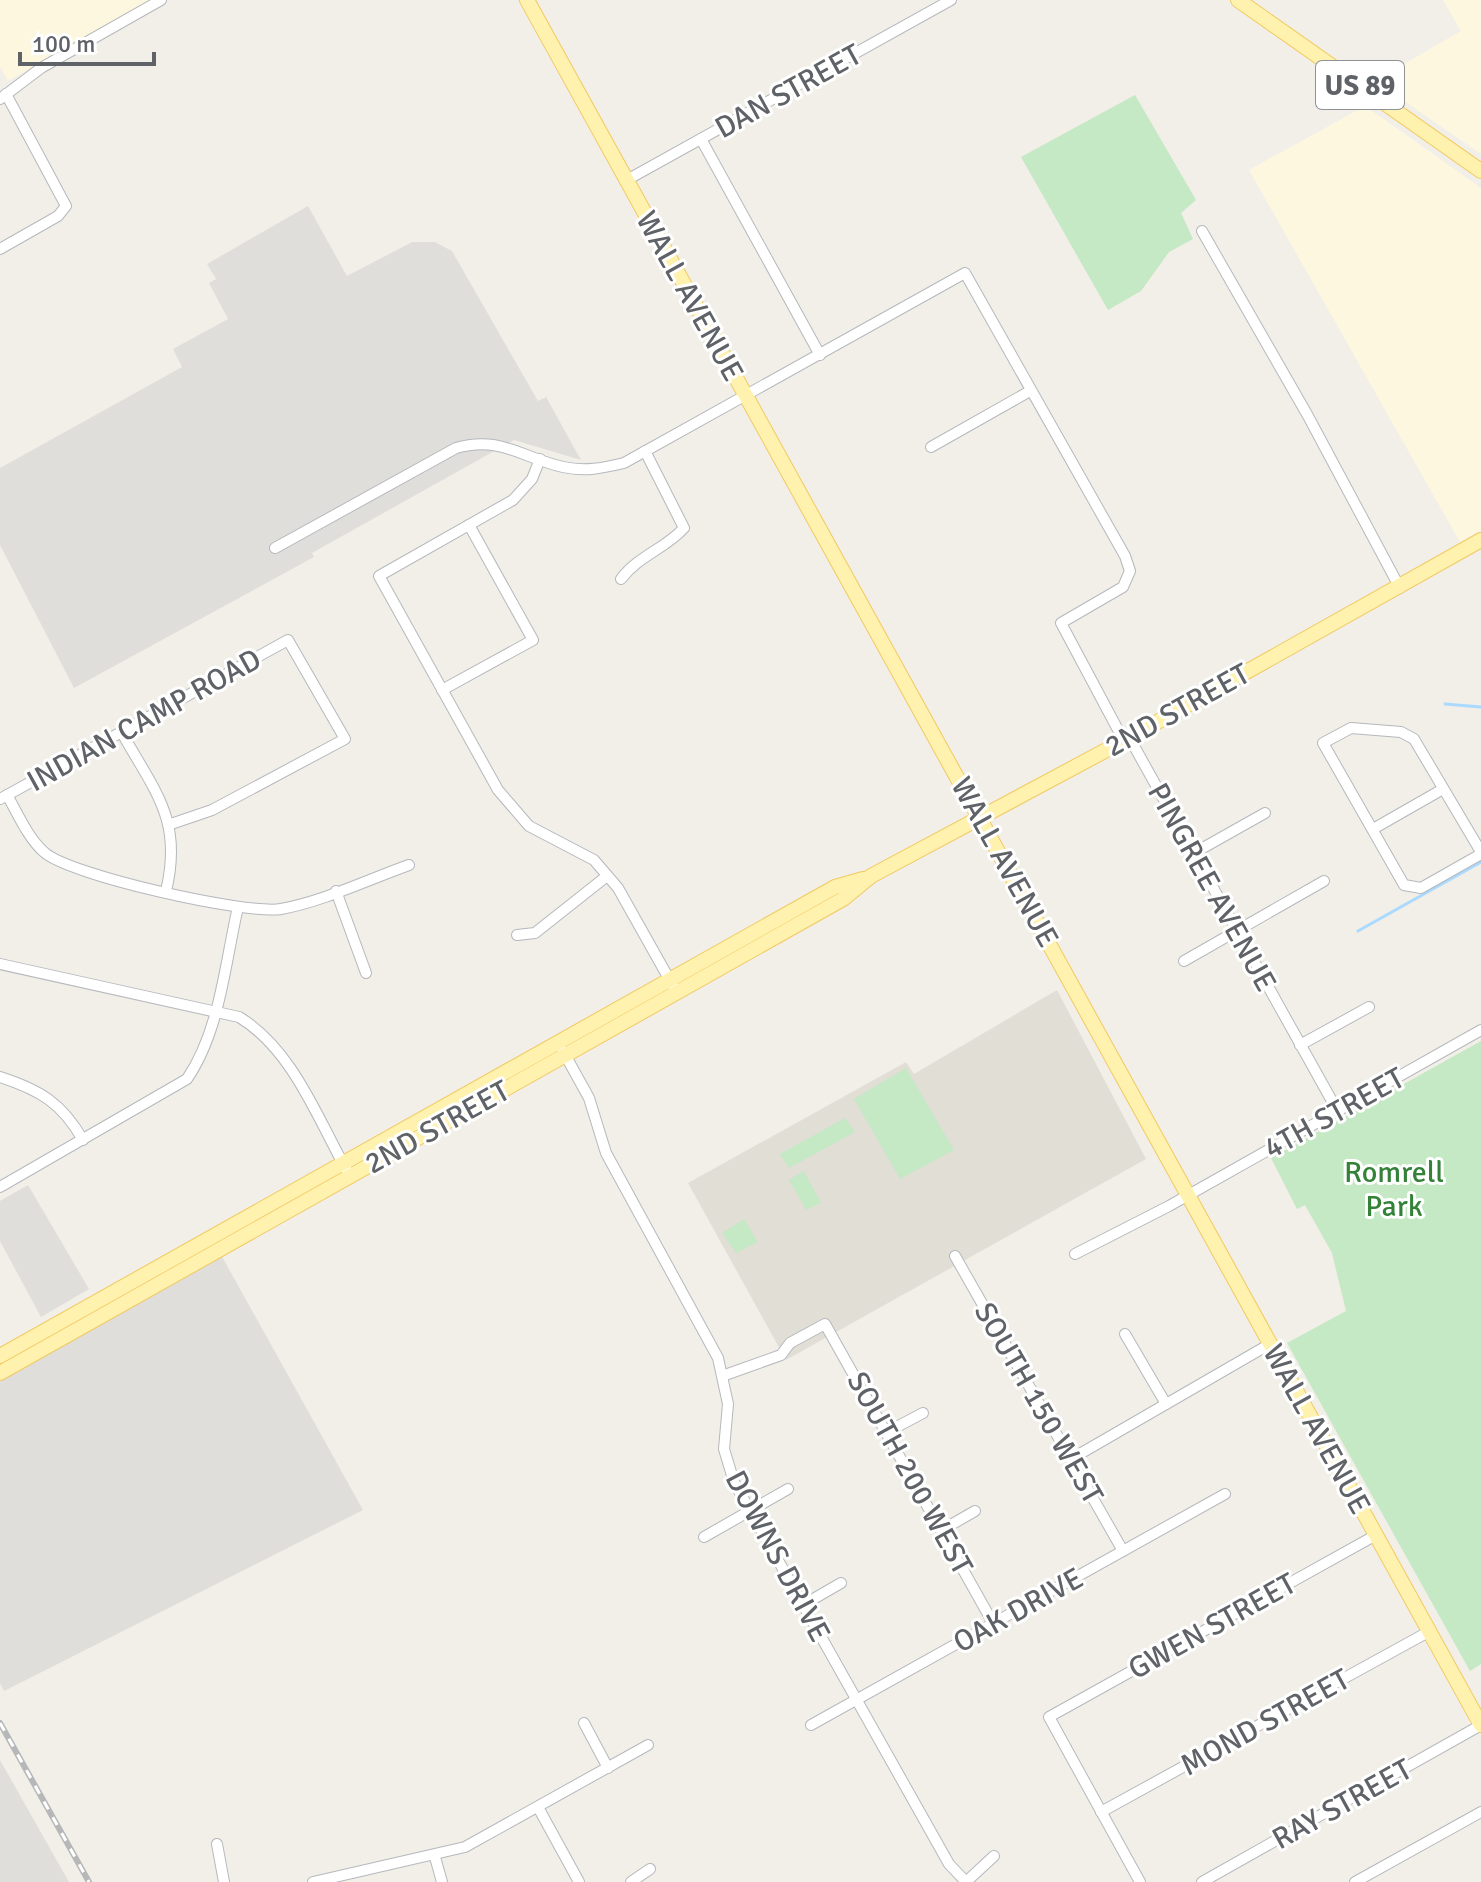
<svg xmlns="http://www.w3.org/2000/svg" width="1481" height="1882" font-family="Signika,sans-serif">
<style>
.commercial{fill:#fef7e0}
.industrial{fill:#e0deda}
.education{fill:#e1ded6}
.green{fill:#c5e8c5}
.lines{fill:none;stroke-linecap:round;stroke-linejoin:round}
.stream{stroke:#aadaff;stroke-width:3}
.minor-casing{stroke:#b5b8bc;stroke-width:12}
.major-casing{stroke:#f2c960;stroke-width:16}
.minor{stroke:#fff;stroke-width:10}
.major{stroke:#fff2af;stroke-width:14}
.rail-casing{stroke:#b6b7b8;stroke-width:6}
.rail{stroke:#fff;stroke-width:3;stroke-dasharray:9;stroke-linecap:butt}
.labels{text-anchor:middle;stroke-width:6;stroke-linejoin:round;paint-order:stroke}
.shield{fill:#fff;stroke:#8f9295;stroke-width:2}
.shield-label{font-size:28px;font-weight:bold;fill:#5f6368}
.street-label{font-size:30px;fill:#5f6368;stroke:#fff}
.park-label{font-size:30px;fill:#348238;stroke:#fff}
</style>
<rect width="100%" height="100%" fill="#f1efe8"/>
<!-- commercial -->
<g class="commercial">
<path d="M0,0H150L8,81L0,67Z"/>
<path d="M1443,0H1481V154L1375,81L1461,31Z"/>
<path d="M1365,106L1481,188V530L1460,542L1249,170Z"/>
</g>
<!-- industrial -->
<g class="industrial">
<path d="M308,206L347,276L412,242H435L452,251L538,401L546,397L581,460L514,440L312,553L314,557L74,688L0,545V468L182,367L173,349L228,319L209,283L216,279L207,264Z"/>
<path d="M28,1185L89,1289L41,1317L0,1241V1201Z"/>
<path d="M220,1253L363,1510L4,1691L0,1683V1376Z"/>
<path d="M0,1760L69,1882H0Z"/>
</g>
<!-- education -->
<path class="education" d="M1057,990L1146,1159L786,1360L688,1183L906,1062L914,1074Z"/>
<!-- green -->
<g class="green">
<path d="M1135,95L1196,200L1181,213L1193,239L1169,252L1141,291L1108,310L1021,157Z"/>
<path d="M1481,1041V1664L1470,1671L1287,1343L1346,1311L1332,1253L1305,1205L1297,1209L1271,1158Z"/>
<path d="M906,1068L954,1150L900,1179L854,1099Z"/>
<path d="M845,1118L855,1132L789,1168L780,1154Z"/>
<path d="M804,1171L821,1203L806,1210L789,1180Z"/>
<path d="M744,1219L758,1242L736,1253L722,1233Z"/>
</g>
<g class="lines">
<!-- stream -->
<g class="stream">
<path d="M1445,704L1481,707"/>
<path d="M1358,931L1481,862"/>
</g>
<!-- minor casing -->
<g class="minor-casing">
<g id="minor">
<path d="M0,99L41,68L161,0"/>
<path d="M701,139L820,355"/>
<path d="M625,181L951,0"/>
<path d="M1202,231L1308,416L1400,588"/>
<path d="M0,249L58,216L66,206L6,94"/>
<path d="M931,447L1030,391"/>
<path d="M540,459L532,479L513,500L379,576L498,790L529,826L594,860L618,888L677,993"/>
<path d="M275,548L456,448C500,435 522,458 563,467C585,472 603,468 624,463L965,273L1125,556L1130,571L1123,587L1061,623L1117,728L1134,746L1337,1110"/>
<path d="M621,579C638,556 665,549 684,528L645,451"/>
<path d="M442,690L533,640L469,525"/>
<path d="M122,733C155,792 183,820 166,891"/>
<path d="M7,795C18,814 28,838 44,852C68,875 247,915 281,909C324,901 367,880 409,865"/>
<path d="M0,799L288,640L345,739L212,810L171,824"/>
<path d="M1373,829L1443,789"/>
<path d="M1481,852L1414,739L1401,732L1351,728L1323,743L1404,885L1421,888L1481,854"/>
<path d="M1194,853L1265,813"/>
<path d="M336,891L366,973"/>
<path d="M517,935L535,933L607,876"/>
<path d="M1184,961L1324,881"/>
<path d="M0,964L239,1017C292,1049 317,1117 346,1169"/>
<path d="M1300,1045L1369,1007"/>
<path d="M563,1051L589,1098L606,1153L718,1358L728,1404L724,1449L734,1482L949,1864L966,1882"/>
<path d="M0,1077C40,1090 62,1103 83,1140"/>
<path d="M0,1187L187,1079C220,1031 225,963 238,907"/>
<path d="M1075,1254L1169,1206L1481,1030"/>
<path d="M955,1256L1123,1551"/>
<path d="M1125,1334L1166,1404"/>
<path d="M725,1375L781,1355L790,1343L825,1324L993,1623"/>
<path d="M887,1432L923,1413"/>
<path d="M1071,1459L1270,1344"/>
<path d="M942,1530L975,1511"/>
<path d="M704,1537L788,1489"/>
<path d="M803,1605L841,1583"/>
<path d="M584,1723L608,1768"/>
<path d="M811,1725L1225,1494"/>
<path d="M539,1809L579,1882"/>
<path d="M1101,1812L1430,1631"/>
<path d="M217,1844L224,1882"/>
<path d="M435,1857L442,1882"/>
<path d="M313,1882L465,1847L648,1745"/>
<path d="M631,1882L650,1869"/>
<path d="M966,1882L994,1856"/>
<path d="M1140,1882L1049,1717L1376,1535"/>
<path d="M1202,1882L1481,1725"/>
<path d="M1355,1882L1481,1812"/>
</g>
</g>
<!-- major casing -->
<g class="major-casing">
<g id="major">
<path d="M527,0L1481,1725"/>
<path d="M1238,0L1481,171"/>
<path d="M0,1356L835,887L863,879"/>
<path d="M0,1373L843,899L871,876L1127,739L1481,540"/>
</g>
</g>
<!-- minor -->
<use href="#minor" class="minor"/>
<!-- major -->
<use href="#major" class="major"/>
<!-- rail casing -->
<g class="rail-casing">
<path id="rail" d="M0,1723L89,1882"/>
</g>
<!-- rail -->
<use href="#rail" class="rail"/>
</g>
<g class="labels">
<!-- shield labels -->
<rect class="shield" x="1316" y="61" width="88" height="48" rx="6"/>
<g class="shield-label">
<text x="1360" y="95">US 89</text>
</g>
<!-- street labels -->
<g class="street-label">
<text transform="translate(788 91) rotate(-29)" y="10">DAN STREET</text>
<text transform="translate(690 296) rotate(61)" y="10">WALL AVENUE</text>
<text transform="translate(1177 710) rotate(-29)" y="10">2ND STREET</text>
<text transform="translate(144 720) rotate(-29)" y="10">INDIAN CAMP ROAD</text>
<text transform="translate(1005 862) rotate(61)" y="10">WALL AVENUE</text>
<text transform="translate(1212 887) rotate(61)" y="10">PINGREE AVENUE</text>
<text transform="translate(1334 1113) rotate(-29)" y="10">4TH STREET</text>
<text transform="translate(437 1127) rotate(-29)" y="10">2ND STREET</text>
<text transform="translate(1039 1403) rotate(60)" y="10">SOUTH 150 WEST</text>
<text transform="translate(1317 1429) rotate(61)" y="10">WALL AVENUE</text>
<text transform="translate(910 1473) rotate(61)" y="10">SOUTH 200 WEST</text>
<text transform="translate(778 1556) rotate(62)" y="10">DOWNS DRIVE</text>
<text transform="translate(1018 1610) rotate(-29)" y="10">OAK DRIVE</text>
<text transform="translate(1212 1626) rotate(-29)" y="10">GWEN STREET</text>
<text transform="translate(1265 1722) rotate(-29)" y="10">MOND STREET</text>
<text transform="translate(1342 1804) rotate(-29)" y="10">RAY STREET</text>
</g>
<!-- park labels -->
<g class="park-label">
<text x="1394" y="1182">Romrell<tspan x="1394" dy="34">Park</tspan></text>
</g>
</g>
<!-- scale -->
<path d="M20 52v12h134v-12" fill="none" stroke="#5f6368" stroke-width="4"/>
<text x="32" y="52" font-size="24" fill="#5f6368" stroke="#ffffff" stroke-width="6" paint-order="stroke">100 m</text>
</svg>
